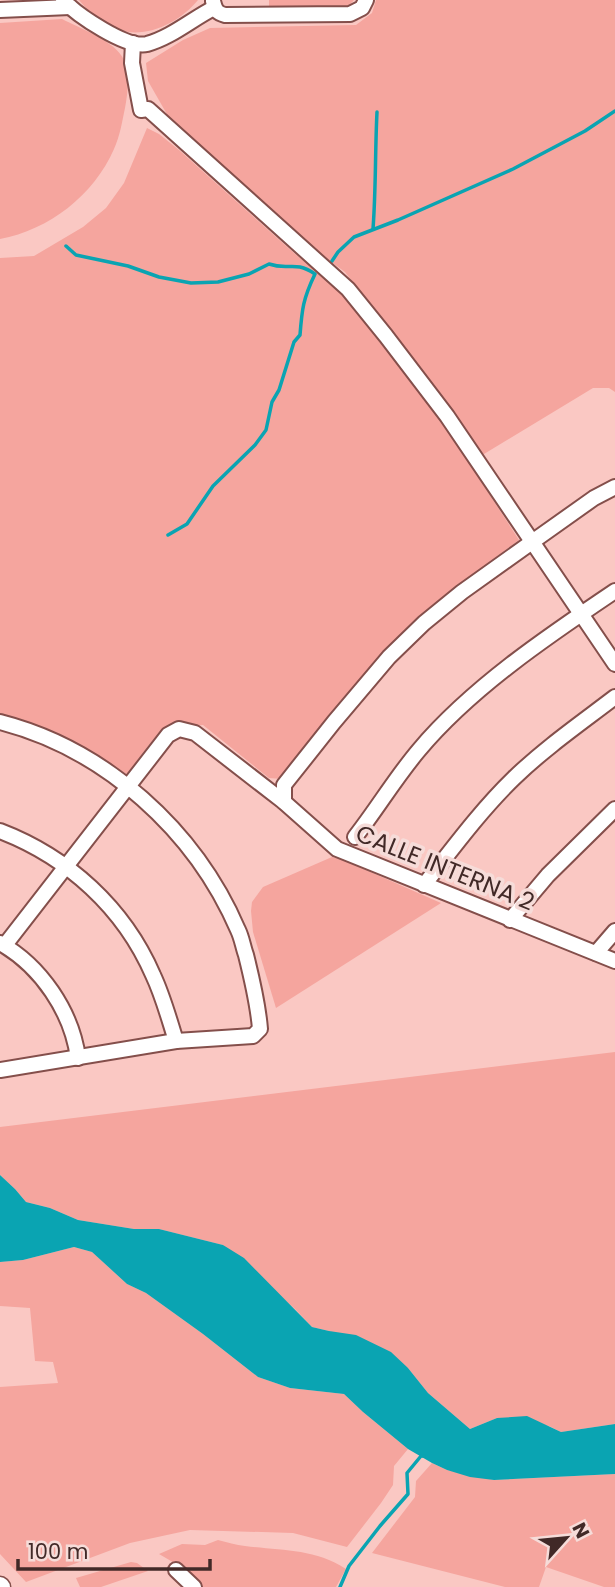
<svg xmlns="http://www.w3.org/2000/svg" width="615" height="1587" font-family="Poppins,sans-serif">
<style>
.green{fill:#f5a59e}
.water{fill:#0aa4b2}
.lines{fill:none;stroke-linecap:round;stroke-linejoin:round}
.stream{stroke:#0aa4b2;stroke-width:3.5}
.minor-casing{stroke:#844f4b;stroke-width:18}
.tertiary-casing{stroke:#844f4b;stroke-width:21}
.minor{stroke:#fff;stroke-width:14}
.tertiary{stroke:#fff;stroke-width:18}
.labels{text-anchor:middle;stroke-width:7;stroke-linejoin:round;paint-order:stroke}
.street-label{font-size:24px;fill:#412927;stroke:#f6dcd9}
</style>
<rect width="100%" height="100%" fill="#fac8c3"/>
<!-- green -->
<g class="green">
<path d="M79,0H198C180,22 147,39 119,30C112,28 106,23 100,19C92,13 85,8 79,0Z"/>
<path d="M269,0H354L346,9L269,10Z"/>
<path d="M376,0H615V392L609,388H593L479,457L438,394L345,272L319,253L229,173L168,116L148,81L146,63L183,40L210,28L356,25L372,13Z"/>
<path d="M62,19C79,28 116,41 124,60C130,74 128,92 125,108C122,122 120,136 114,149C94,195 49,230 0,239V23Z"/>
<path d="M147,128L159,134L179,150L294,253L345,295L379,336L438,415L519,540L462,583L396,640L341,700L282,779L269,778L203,725C192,726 174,724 164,730C153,737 136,763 127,774L59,738L0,721V258L34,256L83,227L106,208L124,183Z"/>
<path d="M332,857L341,859L441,903L276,1008L253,932L251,911L252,902L263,887Z"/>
<path d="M615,1052V1424L561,1432L549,1426L497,1418L470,1429L428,1393L408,1368L329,1331L312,1327L295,1309L223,1245L159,1229H134L78,1220L50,1208L26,1202L15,1189L0,1175V1127Z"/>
<path d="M74,1247L92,1252L127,1284L146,1293L203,1334L258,1377L290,1388L344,1394L363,1412L408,1449L394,1466L393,1485L381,1503L347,1547L293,1533L190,1530L130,1543L26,1582L0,1554V1387L58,1383L53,1362L35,1361L30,1308L0,1306V1262L23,1260Z"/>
<path d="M432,1463L447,1470L494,1480L615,1474V1587H604L546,1567L539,1587H505L372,1553L415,1497L416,1481Z"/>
<path d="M218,1540C227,1542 236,1545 245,1546C281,1551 313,1548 346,1569L336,1587H203L183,1568L159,1554L182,1544L205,1545Z"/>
<path d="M131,1562L137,1563L148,1571L101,1587H80L76,1578Z"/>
</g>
<!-- water -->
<path class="water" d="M0,1175L15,1189L26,1202L50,1208L78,1220L134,1229H159L223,1245L244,1258L312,1327L329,1331L356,1335L391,1352L408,1368L428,1393L470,1429L497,1418L527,1416L561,1432L615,1424V1474L494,1480L470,1477L447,1470L432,1463L408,1449L363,1412L344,1394L290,1388L258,1377L203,1334L146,1293L127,1284L92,1252L74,1247L23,1260L0,1262Z"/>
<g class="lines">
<!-- stream -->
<g class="stream">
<path d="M373,229C376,190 375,152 377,112"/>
<path d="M66,246L76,255L128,266L159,277L191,283L218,282L249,274L269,264C289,271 294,260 315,274C303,299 302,309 300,335L294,342L279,390L272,402L266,430L255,445L213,486L187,524L168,535"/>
<path d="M332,261L338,252L354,237L398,220L513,169L585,131L615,111"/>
<path d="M340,1587L349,1566L380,1526L408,1494L407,1473L421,1456H424"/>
</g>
<!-- minor casing -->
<g class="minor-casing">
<g id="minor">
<path d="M63,0C77,15 127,49 147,44C172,37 192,19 214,8"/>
<path d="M213,1C215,10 217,13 225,15L350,14L362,8L366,0"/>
<path d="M0,10L70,7"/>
<path d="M133,43L132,63L141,110L148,109L348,289L386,336L447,416L615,664"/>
<path d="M0,722C105,749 195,830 238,930C242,938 243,947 246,955C252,979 258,1004 260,1029L253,1036L176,1041L0,1070"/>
<path d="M284,802V785L334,722L389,657L424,623L462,592L532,542L594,498L615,487"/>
<path d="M0,831C68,857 124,908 153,975C163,996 169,1019 176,1041"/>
<path d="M355,837C377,809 396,777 419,750C471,688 548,636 615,591"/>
<path d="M424,885C453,848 481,810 514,778C545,748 581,723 615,697"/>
<path d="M510,920L548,875L615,809"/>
<path d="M0,943C41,966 72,1012 78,1058"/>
<path d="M5,945L168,735L179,729L195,733L284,802L337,849L615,961"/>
<path d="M596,953L615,931"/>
<path d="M176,1570L194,1587"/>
</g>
</g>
<!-- tertiary casing -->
<g class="tertiary-casing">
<path id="tertiary" d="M0,1586L1,1587"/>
</g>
<!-- minor -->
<use href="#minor" class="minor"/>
<!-- tertiary -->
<use href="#tertiary" class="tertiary"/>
</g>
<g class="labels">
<!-- street labels -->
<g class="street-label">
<text transform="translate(445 868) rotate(22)" y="8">CALLE INTERNA 2</text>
</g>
</g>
<!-- north arrow -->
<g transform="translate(566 1538) rotate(63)" stroke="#f6dcd9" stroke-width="5" paint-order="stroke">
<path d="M0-5L12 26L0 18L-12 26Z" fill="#412927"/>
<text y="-10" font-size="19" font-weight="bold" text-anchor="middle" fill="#412927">N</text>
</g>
<!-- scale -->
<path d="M18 1559v10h192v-10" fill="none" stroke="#412927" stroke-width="3.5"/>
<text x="28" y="1559" font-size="21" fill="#412927" stroke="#f6dcd9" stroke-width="5" paint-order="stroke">100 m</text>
</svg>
